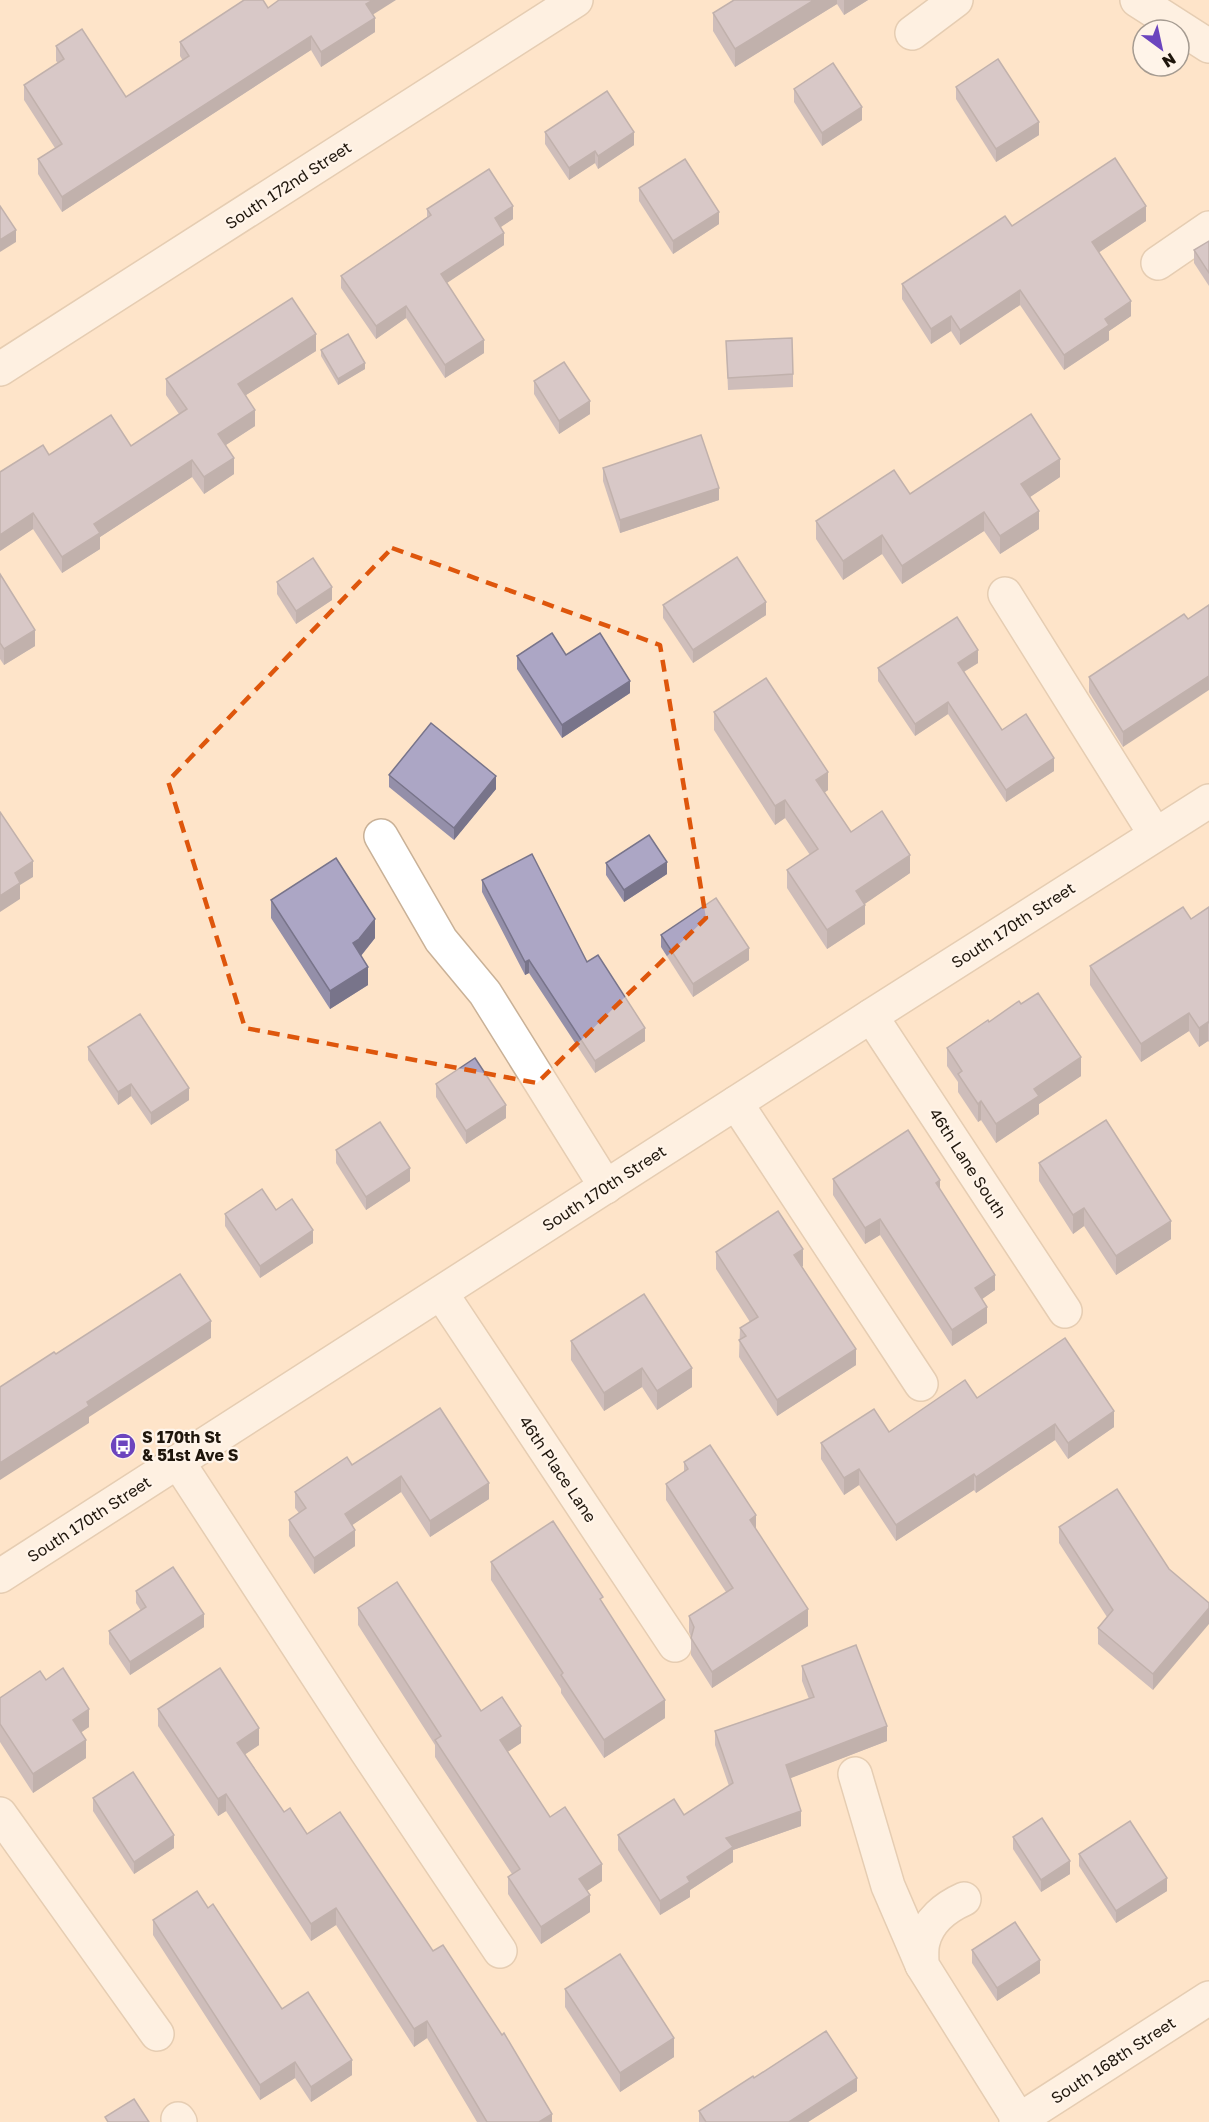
<svg xmlns="http://www.w3.org/2000/svg" width="1209" height="2122" font-family="'Golos Text',sans-serif">
<style>
.lines{fill:none;stroke-linecap:round;stroke-linejoin:round}
.minor-casing{stroke:#c9b197;stroke-width:36}
.major-casing{stroke:#c9b197;stroke-width:36}
.minor{stroke:#fff;stroke-width:33}
.major{stroke:#fff;stroke-width:33}
.wall{fill:#948fa9}
.shaded-wall{fill:#78748a}
.building{fill:#aca6c5;stroke:#78748a;stroke-width:1.5}
.marked{fill:none;stroke:#de560c;stroke-width:4.5;stroke-dasharray:12 8;stroke-linejoin:round}
.labels{text-anchor:middle;stroke-width:4.5;stroke-linejoin:round;paint-order:stroke}
.street-label{font-size:16px;fill:#1f160c;stroke:#fff4e9}
.poi-label{font-size:16px;font-weight:bold;fill:#1f160c;stroke:#fff4e9;text-anchor:start}
</style>
<rect width="100%" height="100%" fill="#fee4c9"/>
<g class="lines">
<!-- minor casing -->
<g class="minor-casing">
<g id="minor">
<path d="M912,33L956,0"/>
<path d="M1158,263L1209,228"/>
<path d="M0,369L576,0"/>
<path d="M1005,594L1155,834"/>
<path d="M381,836L441,940L485,993L606,1187"/>
<path d="M871,1016L1065,1311"/>
<path d="M736,1103L921,1384"/>
<path d="M441,1293L675,1645"/>
<path d="M178,1462L367,1752L500,1951"/>
<path d="M0,1576L871,1016L1209,801"/>
<path d="M855,1774L888,1886L922,1965"/>
<path d="M0,1814L157,2034"/>
<path d="M964,1899C946,1907 928,1921 923,1942C921,1949 922,1958 922,1965L1019,2120"/>
<path d="M178,2119L180,2122"/>
<path d="M1016,2122L1209,1998"/>
</g>
</g>
<!-- major casing -->
<g class="major-casing">
<path id="major" d="M1137,0L1209,46"/>
</g>
<!-- minor -->
<use href="#minor" class="minor"/>
<!-- major -->
<use href="#major" class="major"/>
</g>
<!-- wall -->
<g class="wall">
<path d="M734,0H868L844,15L837,4L735,67L713,31V13Z"/>
<path d="M268,8L373,15L375,32L321,67L311,50L62,212L38,174V159L55,148L24,100V85L58,63L56,61V46L126,97L183,61L180,56V42Z"/>
<path d="M956,87L1039,135L996,162L956,99Z"/>
<path d="M794,89L862,120L822,146L794,102Z"/>
<path d="M545,132L634,145L598,169L595,163L569,180L545,144Z"/>
<path d="M639,188L719,224L673,254L639,201Z"/>
<path d="M427,209L513,219L500,227L504,245L446,283L484,353L445,378L406,318L376,339L341,288V276L427,217Z"/>
<path d="M1146,221L1098,253L1131,316L1109,331V340L1064,370L1020,305L960,345L951,331L931,344L902,299V284L1012,226Z"/>
<path d="M1209,241V286L1194,263V250Z"/>
<path d="M726,341L793,374V387L728,390Z"/>
<path d="M321,350L365,369L338,385L321,356Z"/>
<path d="M316,351L246,395L255,426L226,445L234,474L204,494L192,477L100,537V549L62,573L33,529L0,551L49,455L131,446L179,414L166,395V379Z"/>
<path d="M534,381L590,414L559,434L534,394Z"/>
<path d="M603,468L719,500L620,533L603,481Z"/>
<path d="M1060,477L1030,497L1039,529L1000,554L984,531L902,584L882,554L843,580L816,539V521L910,494Z"/>
<path d="M0,574L35,646L4,665L0,659Z"/>
<path d="M277,582L332,600L296,624L277,594Z"/>
<path d="M663,605L766,615L693,663L663,618Z"/>
<path d="M1184,614L1123,747L1089,692V677Z"/>
<path d="M566,655L630,693L562,738L517,669V656Z"/>
<path d="M978,663L964,672L1002,730L1054,771L1006,802L948,714L915,736L878,681V668Z"/>
<path d="M714,712L828,790L824,793L851,832L910,873L864,904L865,924L827,949L787,888V870L810,855L785,818L775,825L714,730Z"/>
<path d="M389,775L496,789L454,840L389,787Z"/>
<path d="M606,863L667,874L624,902L606,875Z"/>
<path d="M482,880L587,962L645,1041L595,1073L529,973L525,975L482,892Z"/>
<path d="M271,900L375,938L361,956L368,985L330,1009L271,918Z"/>
<path d="M1209,907V1042L1208,1041L1199,1047L1189,1031L1141,1062L1090,985V966L1191,919Z"/>
<path d="M661,935L749,960L693,997L661,947Z"/>
<path d="M989,1022L1081,1076L1039,1104V1114L996,1143L981,1120L978,1122L958,1092V1082L947,1066V1048Z"/>
<path d="M88,1047L189,1100L151,1125L131,1096L118,1105L88,1060Z"/>
<path d="M436,1084L506,1118L466,1144L436,1097Z"/>
<path d="M336,1150L410,1181L366,1210L336,1163Z"/>
<path d="M1039,1163L1171,1239L1116,1275L1084,1226L1073,1234L1039,1181Z"/>
<path d="M833,1179L940,1190L995,1290L982,1299L987,1323L952,1346L880,1235L865,1244L833,1195Z"/>
<path d="M276,1210L313,1243L260,1278L225,1226V1214Z"/>
<path d="M716,1252L803,1266H802L856,1365L777,1416L739,1357L740,1328L750,1322L716,1269Z"/>
<path d="M571,1341L692,1387L657,1410L642,1387L604,1411L571,1360Z"/>
<path d="M977,1398L1114,1427L1068,1459L1055,1440L976,1493L974,1490L896,1541L859,1485L844,1495L821,1459V1443L889,1432Z"/>
<path d="M440,1408L489,1499L430,1537L401,1492L352,1525L355,1546L314,1574L289,1536V1520L299,1513L295,1508V1492L352,1465Z"/>
<path d="M684,1462L756,1530L808,1626L712,1688L691,1655V1637L689,1632V1616L726,1592L666,1500V1484L684,1472Z"/>
<path d="M1059,1527L1169,1569L1153,1690L1098,1644V1628L1107,1617L1059,1543Z"/>
<path d="M491,1562L603,1603L665,1718L604,1758L561,1693V1689L491,1580Z"/>
<path d="M136,1591L204,1627L130,1675L109,1644V1631L141,1611L136,1603Z"/>
<path d="M358,1608L521,1743L507,1752L550,1817L602,1881L587,1891L590,1912L541,1944L508,1894V1877L512,1874L435,1757V1745L358,1625Z"/>
<path d="M802,1666L887,1741L790,1778L801,1826L733,1850V1862L690,1890V1897L660,1915L618,1850V1835L684,1815L729,1786L715,1745V1731L809,1699L802,1681Z"/>
<path d="M46,1680L89,1727L81,1732L86,1758L33,1793L0,1742V1698Z"/>
<path d="M158,1709L259,1745L245,1754L284,1812L433,1951L552,2122H477L427,2038L414,2047L336,1925L311,1941L226,1811L218,1816L158,1726Z"/>
<path d="M93,1798L174,1848L134,1874L93,1811Z"/>
<path d="M1013,1837L1070,1874L1041,1892L1013,1849Z"/>
<path d="M1079,1854L1167,1891L1116,1923L1079,1866Z"/>
<path d="M208,1908L282,2009L352,2075L311,2102L295,2078L260,2100L153,1935V1920Z"/>
<path d="M972,1950L1040,1973L997,2001L972,1963Z"/>
<path d="M565,1989L674,2057L620,2092L565,2007Z"/>
<path d="M754,2078L857,2091L808,2122H699V2111Z"/>
</g>
<!-- shaded-wall -->
<g class="shaded-wall">
<path d="M373,0H396L366,19V4Z"/>
<path d="M814,0H837V4L735,67V49Z"/>
<path d="M844,0H868L844,15Z"/>
<path d="M375,18V32L321,67V52Z"/>
<path d="M311,36V50L62,212V197Z"/>
<path d="M862,107V120L822,146V133Z"/>
<path d="M1039,122V135L996,162V149Z"/>
<path d="M634,132V145L598,169V156Z"/>
<path d="M595,151V163L569,180V168Z"/>
<path d="M513,206V219L495,231V218Z"/>
<path d="M1146,206V221L1092,257V242Z"/>
<path d="M719,212V224L673,254V241Z"/>
<path d="M16,230V242L0,252V240Z"/>
<path d="M504,233V245L441,287V274Z"/>
<path d="M1020,290V305L960,345V330Z"/>
<path d="M1131,301V316L1109,331V340L1064,370V355L1105,319Z"/>
<path d="M406,306V318L376,339V326Z"/>
<path d="M951,316V331L931,344V329Z"/>
<path d="M316,334V351L238,400V384Z"/>
<path d="M484,340V353L445,378V365Z"/>
<path d="M365,363V369L338,385V379Z"/>
<path d="M590,401V414L559,434V421Z"/>
<path d="M255,410V426L218,450V434Z"/>
<path d="M234,458V474L204,494V477Z"/>
<path d="M1060,459V477L1021,503V484Z"/>
<path d="M192,460V477L100,537V549L62,573V557L94,524Z"/>
<path d="M719,488V500L620,533V520Z"/>
<path d="M1039,511V529L1000,554V536Z"/>
<path d="M984,512V531L902,584V566Z"/>
<path d="M33,513V529L0,551V535Z"/>
<path d="M882,535V554L843,580V561Z"/>
<path d="M332,587V600L296,624V611Z"/>
<path d="M766,602V615L693,663V650Z"/>
<path d="M35,630V646L4,665V649Z"/>
<path d="M978,650V663L958,675V663Z"/>
<path d="M1209,676V690L1123,747V732Z"/>
<path d="M630,681V693L562,738V725Z"/>
<path d="M948,702V714L915,736V724Z"/>
<path d="M1054,758V771L1006,802V790Z"/>
<path d="M828,772V790L816,798V780Z"/>
<path d="M496,776V789L454,840V828Z"/>
<path d="M785,800V818L775,825V806Z"/>
<path d="M910,855V873L856,910V891Z"/>
<path d="M33,861V877L20,885V899L0,912V896L15,873Z"/>
<path d="M667,862V874L624,902V890Z"/>
<path d="M865,905V924L827,949V930Z"/>
<path d="M375,919V938L359,958L353,943Z"/>
<path d="M749,948V960L693,997V984Z"/>
<path d="M529,960V973L525,975V962Z"/>
<path d="M368,967V985L330,1009V991Z"/>
<path d="M1189,1013V1031L1141,1062V1044Z"/>
<path d="M1208,1022V1041L1199,1047V1028Z"/>
<path d="M645,1028V1041L595,1073V1061Z"/>
<path d="M1081,1057V1076L1039,1104V1114L996,1143V1124L1034,1089Z"/>
<path d="M131,1084V1096L118,1105V1092Z"/>
<path d="M189,1088V1100L151,1125V1113Z"/>
<path d="M981,1101V1120L978,1122V1104Z"/>
<path d="M506,1105V1118L466,1144V1131Z"/>
<path d="M410,1168V1181L366,1210V1197Z"/>
<path d="M940,1180V1195L936,1183Z"/>
<path d="M1084,1208V1226L1073,1234V1215Z"/>
<path d="M880,1219V1235L865,1244V1228Z"/>
<path d="M1171,1221V1239L1116,1275V1256Z"/>
<path d="M313,1230V1243L260,1278V1266Z"/>
<path d="M803,1249V1266L794,1271V1255Z"/>
<path d="M995,1275V1290L975,1304V1288Z"/>
<path d="M987,1307V1323L952,1346V1330Z"/>
<path d="M211,1321V1338L89,1417V1423L0,1480V1463L87,1402Z"/>
<path d="M856,1349V1365L777,1416V1400Z"/>
<path d="M642,1368V1387L604,1411V1393Z"/>
<path d="M692,1368V1387L657,1410V1391Z"/>
<path d="M1114,1411V1427L1068,1459V1443Z"/>
<path d="M1055,1424V1440L976,1493V1477Z"/>
<path d="M859,1469V1485L844,1495V1478Z"/>
<path d="M974,1474V1490L896,1541V1525Z"/>
<path d="M401,1476V1492L345,1530V1514Z"/>
<path d="M489,1483V1499L430,1537V1521Z"/>
<path d="M756,1515V1531L750,1520Z"/>
<path d="M355,1530V1546L314,1574V1558Z"/>
<path d="M1209,1608V1624L1153,1690V1674Z"/>
<path d="M808,1609V1626L712,1688V1672Z"/>
<path d="M204,1614V1627L130,1675V1662Z"/>
<path d="M665,1700V1718L604,1758V1740Z"/>
<path d="M89,1709V1727L73,1738V1720Z"/>
<path d="M521,1726V1743L500,1757V1740Z"/>
<path d="M887,1726V1741L786,1780V1765Z"/>
<path d="M259,1728V1745L237,1760V1743Z"/>
<path d="M86,1740V1758L33,1793V1774Z"/>
<path d="M226,1794V1811L218,1816V1799Z"/>
<path d="M801,1811V1826L733,1850V1862L690,1890V1897L660,1915V1901L687,1877L726,1838Z"/>
<path d="M174,1835V1848L134,1874V1862Z"/>
<path d="M1070,1861V1874L1041,1892V1880Z"/>
<path d="M602,1864V1881L579,1896V1879Z"/>
<path d="M1167,1878V1891L1116,1923V1911Z"/>
<path d="M590,1895V1912L541,1944V1927Z"/>
<path d="M336,1908V1925L311,1941V1924Z"/>
<path d="M1040,1960V1973L997,2001V1988Z"/>
<path d="M427,2021V2038L414,2047V2029Z"/>
<path d="M674,2038V2057L620,2092V2073Z"/>
<path d="M352,2060V2075L311,2102V2087Z"/>
<path d="M295,2062V2078L260,2100V2085Z"/>
<path d="M857,2078V2091L808,2122H789Z"/>
<path d="M552,2114V2122H539Z"/>
</g>
<!-- building -->
<g class="building">
<path d="M244,0H263L268,8L279,0H373L366,4L375,18L321,52L311,36L62,197L38,159L62,144L24,85L64,59L56,46L82,29L126,97L189,56L180,42Z"/>
<path d="M734,0H814L735,49L713,13Z"/>
<path d="M998,59L1039,122L996,149L956,87Z"/>
<path d="M833,63L862,107L822,133L794,89Z"/>
<path d="M607,91L634,132L598,156L595,151L569,168L545,132Z"/>
<path d="M1115,158L1146,206L1092,242L1131,301L1105,319L1109,325L1064,355L1020,290L960,330L951,316L931,329L902,284L1005,216L1012,226Z"/>
<path d="M685,159L719,212L673,241L639,188Z"/>
<path d="M489,169L513,206L495,218L504,233L441,274L484,340L445,365L406,306L376,326L341,276L431,215L427,209Z"/>
<path d="M0,206L16,230L0,240Z"/>
<path d="M1209,241V273L1194,250Z"/>
<path d="M292,298L316,334L238,384L255,410L218,434L234,458L204,477L192,460L94,524L100,533L62,557L33,513L0,535V472L43,445L49,455L111,415L131,446L187,409L166,379Z"/>
<path d="M348,334L365,363L338,379L321,350Z"/>
<path d="M792,338L793,374L728,378L726,341Z"/>
<path d="M564,362L590,401L559,421L534,381Z"/>
<path d="M1031,414L1060,459L1021,484L1039,511L1000,536L984,512L902,566L882,535L843,561L816,521L894,470L910,494Z"/>
<path d="M701,435L719,488L620,520L603,468Z"/>
<path d="M737,557L766,602L693,650L663,605Z"/>
<path d="M313,558L332,587L296,611L277,582Z"/>
<path d="M0,574L35,630L4,649L0,643Z"/>
<path d="M1209,605V676L1123,732L1089,677L1184,614L1188,619Z"/>
<path d="M957,617L978,650L958,663L1002,730L1026,714L1054,758L1006,790L948,702L915,724L878,668Z"/>
<path d="M552,633L566,655L600,633L630,681L562,725L517,656Z"/>
<path d="M766,678L828,772L816,780L851,832L882,811L910,855L856,891L865,905L827,930L787,870L818,849L785,800L775,806L714,712Z"/>
<path d="M431,723L496,776L454,828L389,775Z"/>
<path d="M0,812L33,861L15,873L20,883L0,896Z"/>
<path d="M649,835L667,862L624,890L606,863Z"/>
<path d="M532,854L587,962L598,955L645,1028L595,1061L529,960L525,962L482,880Z"/>
<path d="M336,858L375,919L359,939L353,943L368,967L330,991L271,900Z"/>
<path d="M716,898L749,948L693,984L661,935Z"/>
<path d="M1183,907L1191,919L1209,907V1023L1208,1022L1199,1028L1189,1013L1141,1044L1090,966Z"/>
<path d="M1038,993L1081,1057L1034,1089L1039,1096L996,1124L981,1101L978,1104L958,1074L962,1071L947,1048L988,1020L989,1022L1019,1001L1021,1004Z"/>
<path d="M140,1014L189,1088L151,1113L131,1084L118,1092L88,1047Z"/>
<path d="M475,1058L506,1105L466,1131L436,1084Z"/>
<path d="M1106,1120L1171,1221L1116,1256L1084,1208L1073,1215L1039,1163Z"/>
<path d="M380,1122L410,1168L366,1197L336,1150Z"/>
<path d="M908,1130L940,1180L936,1183L995,1275L975,1288L987,1307L952,1330L880,1219L865,1228L833,1179Z"/>
<path d="M262,1189L276,1210L292,1199L313,1230L260,1266L225,1214Z"/>
<path d="M778,1211L803,1249L794,1255L856,1349L777,1400L739,1340L746,1336L740,1328L758,1317L716,1252Z"/>
<path d="M180,1274L211,1321L87,1402L89,1406L0,1463V1387L54,1352L56,1354Z"/>
<path d="M644,1294L692,1368L657,1391L642,1368L604,1393L571,1341Z"/>
<path d="M1065,1338L1114,1411L1068,1443L1055,1424L976,1477L974,1474L896,1525L859,1469L844,1478L821,1443L874,1409L889,1432L965,1380L977,1398Z"/>
<path d="M440,1408L489,1483L430,1521L401,1476L345,1514L355,1530L314,1558L289,1520L306,1508L295,1492L347,1457L352,1465Z"/>
<path d="M710,1445L756,1515L750,1520L808,1609L712,1672L691,1638L694,1627L689,1616L733,1588L666,1484L688,1469L684,1462Z"/>
<path d="M1117,1489L1169,1569L1209,1603V1608L1153,1674L1098,1628L1113,1610L1059,1527Z"/>
<path d="M553,1521L603,1597L600,1599L665,1700L604,1740L561,1675L563,1673L491,1562Z"/>
<path d="M173,1567L204,1614L130,1662L109,1631L146,1607L136,1591Z"/>
<path d="M397,1582L481,1711L502,1697L521,1726L500,1740L550,1817L565,1807L602,1864L579,1879L590,1895L541,1927L508,1877L520,1869L435,1740L441,1736L358,1608Z"/>
<path d="M856,1645L887,1726L786,1765L801,1811L726,1838L733,1847L687,1877L690,1882L660,1901L618,1835L674,1799L684,1815L733,1783L715,1731L814,1697L802,1666Z"/>
<path d="M63,1668L89,1709L73,1720L86,1740L33,1774L0,1724V1698L40,1671L46,1680Z"/>
<path d="M220,1668L259,1728L237,1743L284,1812L290,1808L307,1834L340,1812L433,1951L443,1945L502,2035L504,2033L552,2114L539,2122H487L427,2021L414,2029L336,1908L311,1924L226,1794L218,1799L158,1709Z"/>
<path d="M133,1772L174,1835L134,1862L93,1798Z"/>
<path d="M1042,1818L1070,1861L1041,1880L1013,1837Z"/>
<path d="M1130,1821L1167,1878L1116,1911L1079,1854Z"/>
<path d="M197,1891L208,1908L213,1904L282,2009L308,1992L352,2060L311,2087L295,2062L260,2085L153,1920Z"/>
<path d="M1015,1922L1040,1960L997,1988L972,1950Z"/>
<path d="M620,1954L674,2038L620,2073L565,1989Z"/>
<path d="M826,2031L857,2078L789,2122H706L699,2111L753,2076L754,2078Z"/>
<path d="M134,2099L149,2122H108L105,2117Z"/>
</g>
<!-- marked area -->
<path d="M0 0H1209V2122H0ZM392,548L660,645L706,918L537,1083L245,1028L168,781Z" fill="#fee4c9" fill-opacity=".55" fill-rule="evenodd"/>
<path class="marked" d="M392,548L660,645L706,918L537,1083L245,1028L168,781Z"/>
<!-- icons -->
<defs>
<g id="bus-disc" transform="scale(1.35)"><circle r="9.5" fill="#6c45be" stroke="#fff4e9"/><path d="M-5-6H5V4H4V6H2V4H-2V6H-4V4H-5ZM-3.5-4V0h7V-4ZM-3.5 1.2v1.5H-2V1.2ZM2 1.2v1.5H3.5V1.2Z" fill="#fff"/></g>
</defs>
<g fill-rule="evenodd">
<use href="#bus-disc" x="123" y="1446"/>
</g>
<g class="labels">
<!-- street labels -->
<g class="street-label">
<text transform="translate(288 185) rotate(-33)" y="6">South 172nd Street</text>
<text transform="translate(1013 925) rotate(-33)" y="6">South 170th Street</text>
<text transform="translate(968 1163) rotate(57)" y="6">46th Lane South</text>
<text transform="translate(604 1188) rotate(-33)" y="6">South 170th Street</text>
<text transform="translate(558 1469) rotate(56)" y="6">46th Place Lane</text>
<text transform="translate(89 1519) rotate(-33)" y="6">South 170th Street</text>
<text transform="translate(1113 2060) rotate(-33)" y="6">South 168th Street</text>
</g>
<!-- poi labels -->
<g class="poi-label">
<text x="142" y="1443">S 170th St<tspan x="142" dy="18">&amp; 51st Ave S</tspan></text>
</g>
</g>
<!-- north arrow -->
<g transform="translate(1161 48) rotate(147)"><circle r="28" fill="#fff4e9" stroke="#a59b91" stroke-width="1.5"/>
<path d="M0-4.5L10 22L0 15L-10 22Z" fill="#6c45be"/>
<text y="-9" font-size="16" font-weight="bold" text-anchor="middle" fill="#1f160c">N</text>
</g>
</svg>
